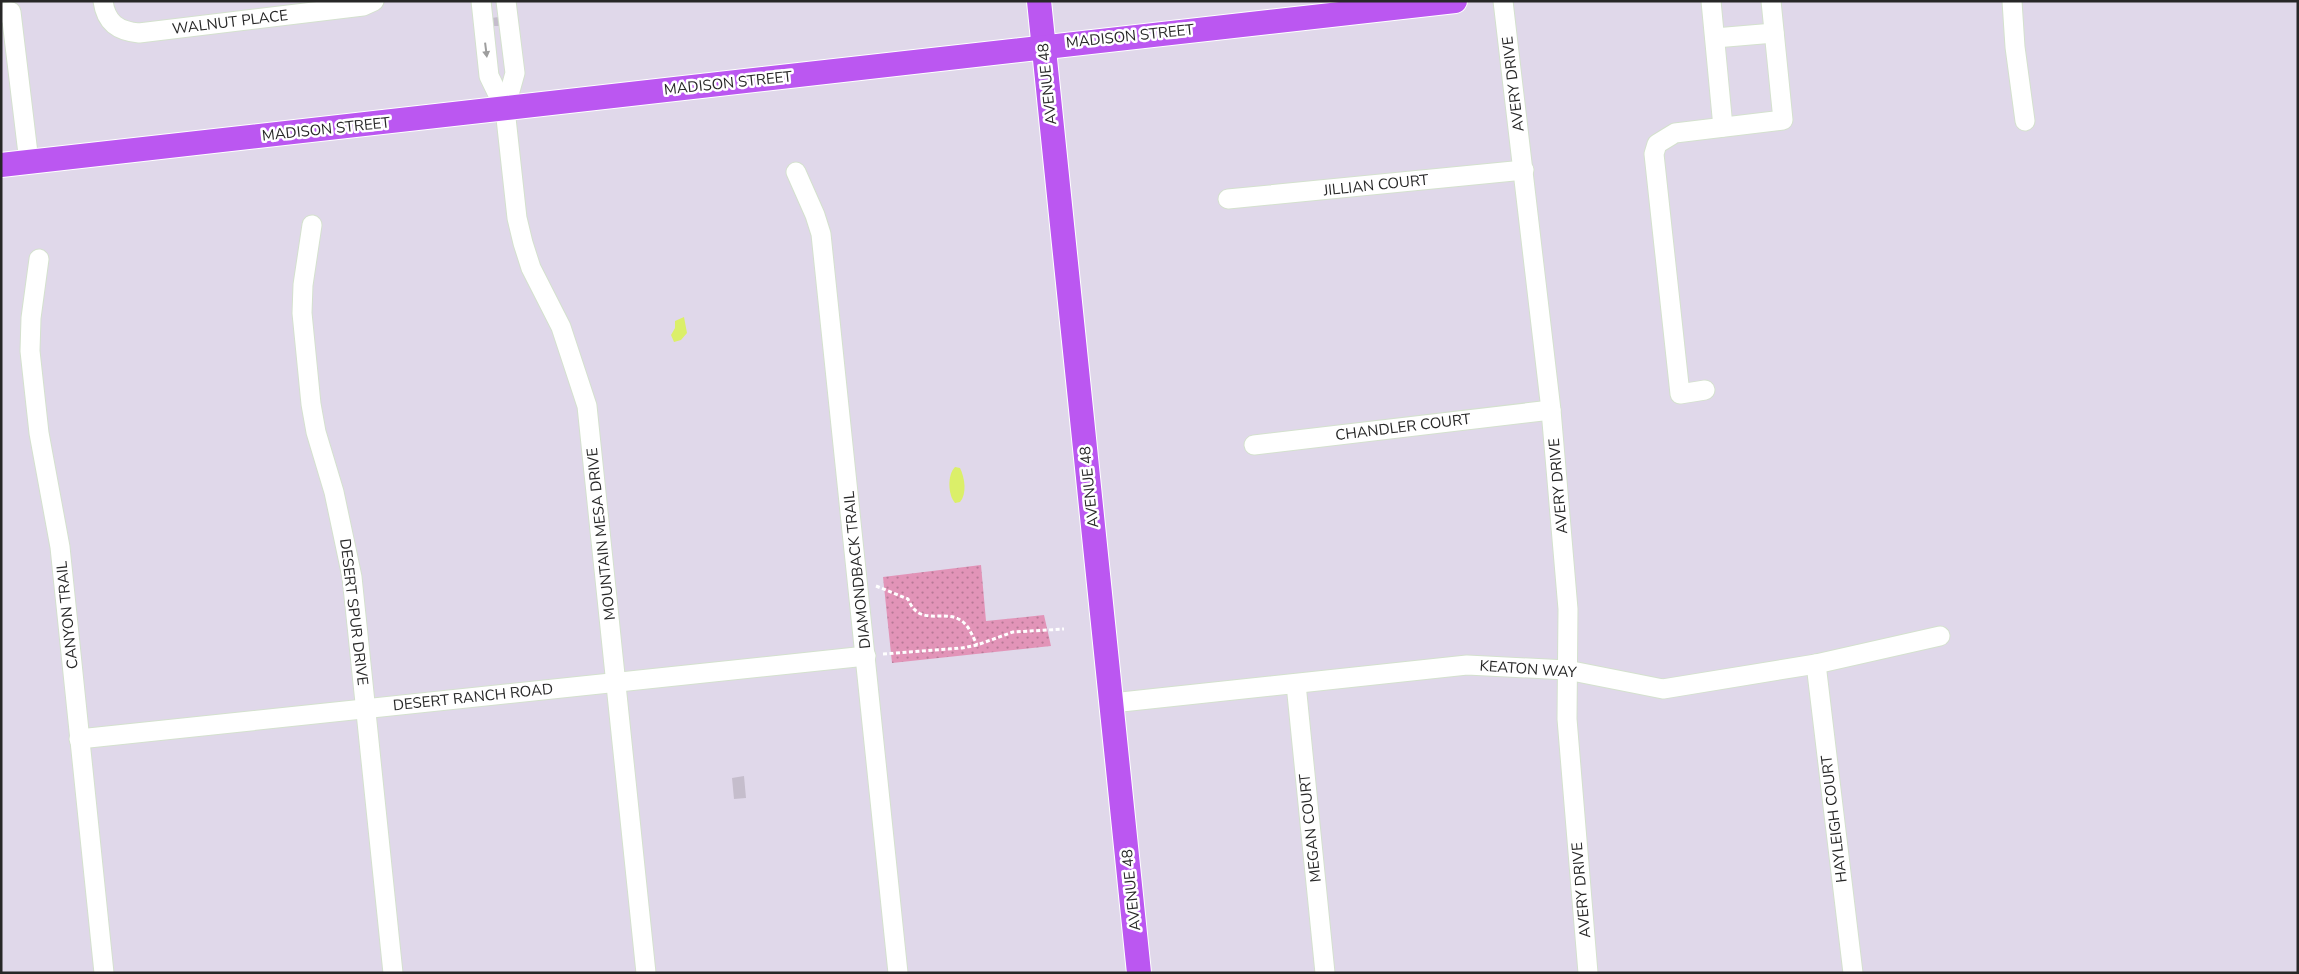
<svg xmlns="http://www.w3.org/2000/svg" width="2299" height="974" font-family="'Nunito Sans',sans-serif">
<style>
.park{fill:url(#park-dots)}
.water{fill:#dbef69}
.building{fill:#c5bdcc}
.lines{fill:none;stroke-linecap:round;stroke-linejoin:round}
.minor-casing{stroke:#d4e1ce;stroke-width:21}
.major-casing{stroke:#fff;stroke-width:26}
.path{stroke:#fff;stroke-width:3;stroke-dasharray:4 2.5;stroke-linecap:butt}
.minor{stroke:#fff;stroke-width:19}
.major{stroke:#bb57f1;stroke-width:24}
.oneway{fill:#9e9e9e}
.labels{text-anchor:middle;stroke-width:5;stroke-linejoin:round;paint-order:stroke}
.street-label{font-size:15px;fill:#272727;stroke:#fff}
</style>
<defs>
<pattern id="park-dots" width="8" height="8" patternUnits="userSpaceOnUse" patternTransform="scale(1.25)"><rect width="8" height="8" fill="#e294b8"/><path d="M2 2h.1M6 6h.1" fill="none" stroke="#b77996" stroke-width="1.8" stroke-linecap="round"/></pattern>
</defs>
<rect width="100%" height="100%" fill="#e0d8ea"/>
<!-- park -->
<path class="park" d="M981,565L986,621L1044,615L1051,646L892,663L883,577Z"/>
<!-- water -->
<g class="water">
<path d="M684,317L687,333L681,340L674,342L671,335L675,328V321Z"/>
<path d="M955,467L960,468C965,478 967,494 960,502L955,503C948,495 947,475 955,467Z"/>
</g>
<!-- building -->
<g class="building">
<path d="M499,17L500,26H492L491,18Z"/>
<path d="M744,776L746,798L734,799L732,778Z"/>
</g>
<g class="lines">
<!-- minor casing -->
<g class="minor-casing">
<g id="minor">
<path d="M103,1C106,23 118,31 139,33L363,6L374,1"/>
<path d="M481,1L489,76L505,109L517,218L523,243L531,268L561,327L587,406L646,973"/>
<path d="M1503,1L1551,410L1568,609L1567,719L1588,973"/>
<path d="M1711,1L1723,127"/>
<path d="M2012,1L2015,47L2025,121"/>
<path d="M1,13L11,12L29,162"/>
<path d="M1715,38L1774,33"/>
<path d="M505,109L515,73L506,1"/>
<path d="M796,172L815,215L821,234L898,973"/>
<path d="M1228,199L1524,170"/>
<path d="M312,225L303,285L302,313L311,404L316,432L334,492L352,577L393,973"/>
<path d="M39,259L31,318L30,351L39,433L60,547L104,973"/>
<path d="M1705,390L1680,394L1654,154L1657,144L1675,133L1783,120L1771,1"/>
<path d="M1254,445L1551,410"/>
<path d="M1816,664L1853,973"/>
<path d="M1296,684L1325,973"/>
<path d="M1112,703L1467,665L1567,670L1663,689L1816,664L1940,636"/>
<path d="M79,739L866,656"/>
</g>
</g>
<!-- major casing -->
<g class="major-casing">
<g id="major">
<path d="M1039,1L1139,973"/>
<path d="M1,165L1455,1"/>
</g>
</g>
<!-- path -->
<g class="path">
<path d="M876,586L908,599C920,629 946,607 963,622C970,628 973,637 977,645"/>
<path d="M883,654L962,648L977,645L1013,632L1064,629"/>
</g>
<!-- minor -->
<use href="#minor" class="minor"/>
<!-- major -->
<use href="#major" class="major"/>
</g>
<!-- one-way arrows -->
<defs><path id="oneway-solid" d="M-6-.8H1V-3.2L6.5 0L1 3.2V.8H-6Z" transform="scale(1.25)"/></defs>
<use class="oneway" href="#oneway-solid" transform="translate(486 50) rotate(83)"/>
<g class="labels">
<!-- street labels -->
<g class="street-label">
<text transform="translate(230 22) rotate(-7)" y="5">WALNUT PLACE</text>
<text transform="translate(1130 36) rotate(-6)" y="5">MADISON STREET</text>
<text transform="translate(728 83) rotate(-6)" y="5">MADISON STREET</text>
<text transform="translate(1047 84) rotate(-96)" y="5">AVENUE 48</text>
<text transform="translate(1513 84) rotate(-97)" y="5">AVERY DRIVE</text>
<text transform="translate(326 129) rotate(-6)" y="5">MADISON STREET</text>
<text transform="translate(1376 185) rotate(-6)" y="5">JILLIAN COURT</text>
<text transform="translate(1403 427) rotate(-7)" y="5">CHANDLER COURT</text>
<text transform="translate(1558 486) rotate(-95)" y="5">AVERY DRIVE</text>
<text transform="translate(1089 487) rotate(-96)" y="5">AVENUE 48</text>
<text transform="translate(601 534) rotate(-96)" y="5">MOUNTAIN MESA DRIVE</text>
<text transform="translate(857 570) rotate(-96)" y="5">DIAMONDBACK TRAIL</text>
<text transform="translate(354 612) rotate(83)" y="5">DESERT SPUR DRIVE</text>
<text transform="translate(67 615) rotate(-96)" y="5">CANYON TRAIL</text>
<text transform="translate(1528 669) rotate(4)" y="5">KEATON WAY</text>
<text transform="translate(473 697) rotate(-6)" y="5">DESERT RANCH ROAD</text>
<text transform="translate(1834 819) rotate(-97)" y="5">HAYLEIGH COURT</text>
<text transform="translate(1310 828) rotate(-96)" y="5">MEGAN COURT</text>
<text transform="translate(1131 890) rotate(-96)" y="5">AVENUE 48</text>
<text transform="translate(1581 890) rotate(-95)" y="5">AVERY DRIVE</text>
</g>
</g>
<!-- border -->
<rect width="2299" height="974" fill="none" stroke="#272727" stroke-width="5"/>
</svg>
